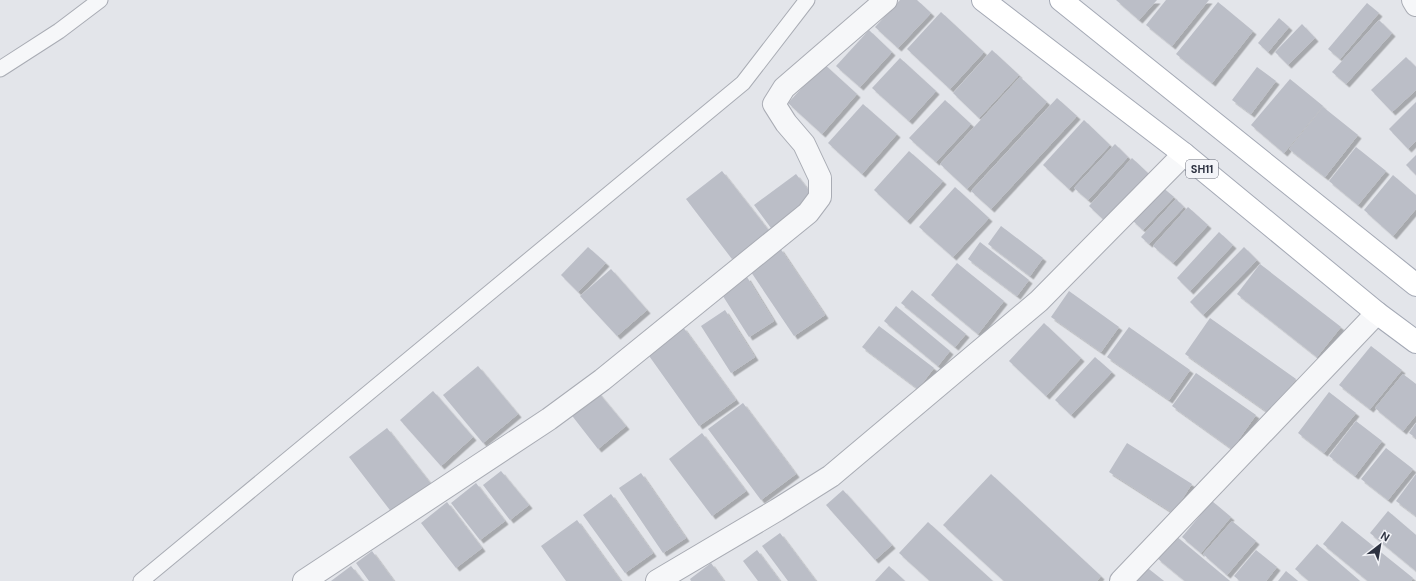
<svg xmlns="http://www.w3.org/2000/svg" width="1416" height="581" font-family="'DM Sans',sans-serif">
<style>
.building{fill:#bbbec7;filter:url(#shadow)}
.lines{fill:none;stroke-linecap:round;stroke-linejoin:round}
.service-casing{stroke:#a9acb4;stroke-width:17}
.minor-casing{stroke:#a9acb4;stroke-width:24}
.primary-casing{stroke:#a4a9b5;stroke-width:24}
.service{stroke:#f6f7f9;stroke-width:15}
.minor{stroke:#f6f7f9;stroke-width:22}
.primary{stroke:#fff;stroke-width:22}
.labels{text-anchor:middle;stroke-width:3;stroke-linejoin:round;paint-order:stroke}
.shield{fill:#f3f4f8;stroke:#686c78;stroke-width:1}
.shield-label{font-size:11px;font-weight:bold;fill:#2d3241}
</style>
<defs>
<filter id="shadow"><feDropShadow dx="3.5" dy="3.5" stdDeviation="0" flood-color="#0004"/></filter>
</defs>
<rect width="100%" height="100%" fill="#e3e5ea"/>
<!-- building -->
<g class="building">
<path d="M900,0H917L931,13L898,48L875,27Z"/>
<path d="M1116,0H1157L1139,20Z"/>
<path d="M1166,0H1209L1172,46L1146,25Z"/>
<path d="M1218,2L1253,31L1212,83L1176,54Z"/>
<path d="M1367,3L1379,13L1340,59L1328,49Z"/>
<path d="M941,12L984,52L950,89L907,49Z"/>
<path d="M1279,18L1289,27L1268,52L1258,43Z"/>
<path d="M1379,20L1392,33L1346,84L1332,72Z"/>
<path d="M1302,24L1315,38L1288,65L1275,52Z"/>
<path d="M869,30L892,52L860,87L836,66Z"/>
<path d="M992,50L1019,75L979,118L953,93Z"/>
<path d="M1406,57L1416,67V90L1392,112L1371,90Z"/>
<path d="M900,58L936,91L909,121L872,88Z"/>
<path d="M824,64L857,94L822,134L788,103Z"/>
<path d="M1257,67L1276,81L1251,114L1232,100Z"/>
<path d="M1020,77L1047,102L967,189L940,164Z"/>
<path d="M1290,79L1323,106L1284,153L1251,125Z"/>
<path d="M1057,98L1077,116L991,209L971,191Z"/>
<path d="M945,100L971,124L936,162L909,138Z"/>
<path d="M1416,102V141L1408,149L1389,129Z"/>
<path d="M863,104L897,134L862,174L828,143Z"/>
<path d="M1323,107L1358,135L1325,177L1289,149Z"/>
<path d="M1084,120L1110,145L1069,189L1043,165Z"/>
<path d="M1115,144L1128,157L1088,200L1074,188Z"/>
<path d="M1356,147L1386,171L1358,205L1329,181Z"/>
<path d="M909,151L943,181L907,221L874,190Z"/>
<path d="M1416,155V175L1406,165Z"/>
<path d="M1132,158L1150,175L1106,222L1089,206Z"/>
<path d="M722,171L769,231L732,259L686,199Z"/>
<path d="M796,174L813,196L771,228L754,205Z"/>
<path d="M1393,175L1416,195V209L1393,236L1364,210Z"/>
<path d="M955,187L989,218L953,257L919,227Z"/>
<path d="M1162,187L1174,197L1143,230L1132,220Z"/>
<path d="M1176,199L1184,207L1149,244L1141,237Z"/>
<path d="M1188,207L1208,225L1173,263L1153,246Z"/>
<path d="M1001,226L1043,258L1030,276L988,244Z"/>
<path d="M1219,232L1233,245L1190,291L1177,278Z"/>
<path d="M980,242L1029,280L1017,296L968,259Z"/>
<path d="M588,247L606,263L578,292L561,275Z"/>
<path d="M1244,247L1257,260L1203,315L1190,302Z"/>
<path d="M780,248L825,315L794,336L749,269Z"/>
<path d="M957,263L1004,301L978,334L931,295Z"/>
<path d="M1260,264L1341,327L1317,357L1237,294Z"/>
<path d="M611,269L647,310L617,336L580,296Z"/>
<path d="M747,277L774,321L749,337L721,293Z"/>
<path d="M912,290L966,334L955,347L901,303Z"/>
<path d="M1069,291L1119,327L1101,352L1051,317Z"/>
<path d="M896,306L950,351L938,366L884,321Z"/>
<path d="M725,310L755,357L731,373L701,326Z"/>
<path d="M1210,318L1296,379L1270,414L1185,354Z"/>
<path d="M1044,323L1081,358L1046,396L1009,361Z"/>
<path d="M879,326L934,368L918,389L862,347Z"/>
<path d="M683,327L736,400L699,426L647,353Z"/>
<path d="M1129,327L1190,370L1169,400L1107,357Z"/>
<path d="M1371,346L1402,370L1370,409L1339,385Z"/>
<path d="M1095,357L1112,372L1071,415L1055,400Z"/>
<path d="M478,366L518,414L483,443L443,395Z"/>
<path d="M1196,373L1256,415L1232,449L1172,406Z"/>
<path d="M1403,374L1416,384V415L1403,431L1375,408Z"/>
<path d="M433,391L473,437L441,466L400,420Z"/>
<path d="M597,391L626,426L598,449L570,413Z"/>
<path d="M1329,392L1356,413L1324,453L1298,433Z"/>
<path d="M743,403L796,474L761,500L708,429Z"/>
<path d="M1356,421L1382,441L1355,476L1329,456Z"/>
<path d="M1416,423V438L1409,433Z"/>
<path d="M387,428L431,484L393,514L349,457Z"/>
<path d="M702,433L746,491L712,516L669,459Z"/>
<path d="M1127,443L1192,484L1173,513L1109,472Z"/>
<path d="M1386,448L1413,469L1388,500L1361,479Z"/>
<path d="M501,471L529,505L510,520L483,485Z"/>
<path d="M641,473L686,538L663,553L619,488Z"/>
<path d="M991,474L1101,576L1097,581H1004L943,525Z"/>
<path d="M1416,474V516L1396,501Z"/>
<path d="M476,483L505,521L480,540L451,503Z"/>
<path d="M843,490L892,545L875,560L826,505Z"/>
<path d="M611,494L653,553L625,573L583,515Z"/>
<path d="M1212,501L1231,517L1201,553L1182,537Z"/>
<path d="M447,502L482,548L456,568L421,523Z"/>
<path d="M1388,511L1416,535V571L1370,533Z"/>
<path d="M577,520L621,581H566L541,546Z"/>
<path d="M1232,521L1256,541L1227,575L1203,554Z"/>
<path d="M1342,521L1413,578L1411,581H1368L1323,544Z"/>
<path d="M928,522L993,581H930L899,553Z"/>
<path d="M780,533L816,581H788L762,546Z"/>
<path d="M1176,536L1230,581H1185L1157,558Z"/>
<path d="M1317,544L1360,581H1309L1295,569Z"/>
<path d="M757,550L780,581H758L743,561Z"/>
<path d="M1256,550L1277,567L1266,581H1240L1234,576Z"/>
<path d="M372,551L394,581H369L356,563Z"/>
<path d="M711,563L724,581H691L690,579Z"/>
<path d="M351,566L363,581H331Z"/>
<path d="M889,566L905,581H875Z"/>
<path d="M1145,566L1164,581H1133Z"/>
<path d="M1286,571L1298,581H1278Z"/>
</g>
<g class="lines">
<!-- service casing -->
<g class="service-casing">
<g id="service">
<path d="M0,69L59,31L100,0"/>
<path d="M141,581L743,83L807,0"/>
</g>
</g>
<!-- minor casing -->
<g class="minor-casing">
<g id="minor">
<path d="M1413,0L1416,5"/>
<path d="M304,581L549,419L602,380L808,213L820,197V178L804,144L786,123L774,104L784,88L886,0"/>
<path d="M657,581L777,510L831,476L1039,301L1184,154"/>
<path d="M1121,581L1377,313"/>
</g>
</g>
<!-- primary casing -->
<g class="primary-casing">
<g id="primary">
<path d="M983,0L1184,154L1377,313L1416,342"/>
<path d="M1061,0L1416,285"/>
</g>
</g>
<!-- service -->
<use href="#service" class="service"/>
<!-- minor -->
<use href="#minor" class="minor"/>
<!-- primary -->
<use href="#primary" class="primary"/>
</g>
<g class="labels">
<!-- shield labels -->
<rect class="shield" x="1186" y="160" width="32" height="18" rx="3"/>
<g class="shield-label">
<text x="1202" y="173">SH11</text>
</g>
</g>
<!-- north arrow -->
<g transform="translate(1380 545) rotate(31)" stroke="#f3f4f8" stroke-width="3" paint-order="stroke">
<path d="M0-3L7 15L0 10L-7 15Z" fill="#2d3241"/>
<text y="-6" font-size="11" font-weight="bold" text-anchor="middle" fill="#2d3241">N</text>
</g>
</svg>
